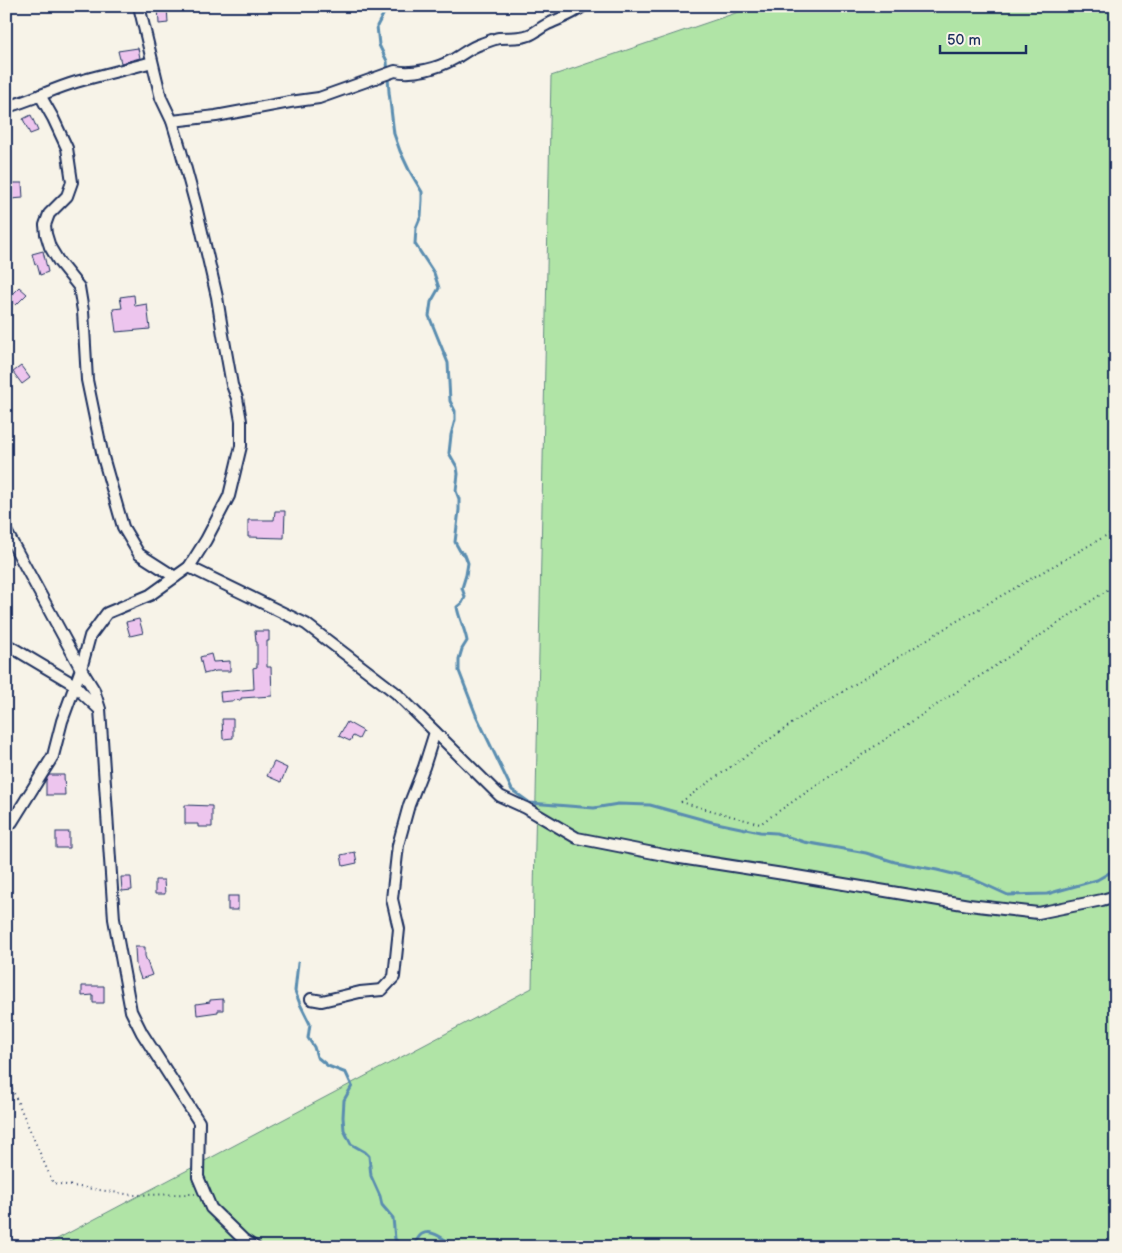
<svg xmlns="http://www.w3.org/2000/svg" width="1122" height="1253" font-family="'Balsamiq Sans',sans-serif">
<style>
.green{fill:#b0e4a6;stroke:#668a82}
.lines{fill:none;stroke-linecap:round;stroke-linejoin:round}
.stream{stroke:#5a8db0;stroke-width:3}
.building{fill:#edc5ee;stroke:#1b2f5e}
.street-casing{stroke:#1b2f5e;stroke-width:14}
.path{stroke:#1b2f5e;stroke-width:2;stroke-dasharray:1 4;stroke-linecap:butt}
.street{stroke:#f7f3e8;stroke-width:10}
</style>
<rect width="100%" height="100%" fill="#f7f3e8"/>
<filter id="ink" filterUnits="userSpaceOnUse"><feTurbulence type="fractalNoise" baseFrequency=".02" numOctaves="2"/><feDisplacementMap in="SourceGraphic" scale="10" xChannelSelector="R" yChannelSelector="G"/><feConvolveMatrix kernelMatrix="1 2 1 2 8 2 1 2 1" color-interpolation-filters="sRGB"/></filter>
<g filter="url(#ink)">
<!-- green -->
<path class="green" d="M756,6H1116V1247H42L532,988L551,76Z"/>
<g class="lines">
<!-- stream -->
<g class="stream">
<path d="M392,6L384,13L377,26L379,45L387,61L389,92L394,134L400,151L409,170L422,192V200L421,216L416,228L415,244L434,273L439,288L431,302L429,316L448,363L450,401L455,411V420L451,435L449,453L457,467L458,474L456,491L459,499V510L455,542L460,551L465,555L468,563L466,575L462,588L465,597L462,603L457,607C459,619 465,629 467,641L462,649L459,659V671L476,715L512,790L530,803L594,808L618,804L650,805L712,822L760,832L776,833L804,842L866,853L895,862L937,870L973,879L1008,895L1047,894L1097,880L1116,869"/>
<path d="M298,963L295,991L300,1004L310,1024L308,1038L314,1047L317,1057L328,1066L346,1073L352,1086L344,1100L343,1117L344,1130L351,1144L365,1152L369,1156L371,1176L380,1196L382,1205L393,1218L395,1239L402,1247"/>
<path d="M412,1247C416,1243 418,1236 422,1234C433,1228 447,1242 456,1247"/>
</g>
</g>
<!-- building -->
<g class="building">
<path d="M158,6H167L168,23L159,24Z"/>
<path d="M138,48L140,58L121,63L118,51Z"/>
<path d="M31,115L38,131L30,134L23,119Z"/>
<path d="M10,183H22L23,198L11,199Z"/>
<path d="M43,251L48,272L40,275L37,264L35,265L32,254Z"/>
<path d="M19,287L27,294L16,305L8,298Z"/>
<path d="M134,295L135,306L147,304L150,329L116,332L113,309L122,308L120,297Z"/>
<path d="M21,366L30,378L22,384L13,372Z"/>
<path d="M275,511H285L284,538L248,537V520H274Z"/>
<path d="M139,619L143,633L130,636L126,622Z"/>
<path d="M255,631H269V641H267V667H271L272,696L241,698V700L221,702L220,692L254,689L253,668L257,667V642H256Z"/>
<path d="M211,654L213,662L230,661V671H216L204,674L200,657Z"/>
<path d="M222,719H233V738L223,739Z"/>
<path d="M347,722L363,731L359,739L353,736L350,741L339,736Z"/>
<path d="M274,762L287,768L281,782L267,776Z"/>
<path d="M49,775H64L65,795H46V780Z"/>
<path d="M185,805L212,806V827H198V824H185Z"/>
<rect x="56" y="832" width="13" height="16"/>
<path d="M355,852L357,863L343,866L341,855Z"/>
<path d="M121,877H131L132,890L122,891Z"/>
<path d="M155,880H164L165,894H155Z"/>
<rect x="228" y="896" width="10" height="14"/>
<path d="M135,947H145V956L152,975L141,979L136,965Z"/>
<path d="M82,986H104V1003H93V995L82,996Z"/>
<path d="M223,999V1010H218V1012L197,1015L196,1004L210,1002V1000Z"/>
</g>
<g class="lines">
<!-- street casing -->
<g class="street-casing">
<g id="street">
<path d="M40,95L53,118L67,148L72,182L67,196L49,214L45,225L46,234L50,247L59,262L79,287L83,311L87,380L103,457L123,527L139,554L175,577"/>
<path d="M6,107C30,101 52,89 76,82C101,75 127,69 152,62"/>
<path d="M172,121L216,116L290,102L319,98L395,71C414,75 438,68 454,59C463,54 471,47 481,44C487,42 493,39 499,38C509,37 519,39 529,35C535,33 540,28 546,25C558,19 572,15 583,6"/>
<path d="M6,531L81,669L94,690L100,709L114,919L131,1011L142,1033L199,1122L198,1177L211,1208L244,1240L255,1247"/>
<path d="M189,567L306,624L396,693L500,796L526,808L577,838L674,857L796,876L969,905L1038,913L1102,900L1116,896"/>
<path d="M6,644L75,685L83,694L99,709"/>
<path d="M6,828L12,822L53,756L62,721L81,669L90,636L107,613L150,595L189,567L206,540L229,496L241,446V421L237,398L232,385L223,335L217,297L196,206L181,151L172,121L161,98L139,6"/>
<path d="M311,999L322,1001L360,992L382,990L394,977L399,929L392,899L398,845L409,805L424,767L435,732"/>
</g>
</g>
<!-- path -->
<g class="path">
<path d="M681,802L797,720L952,624L1116,530"/>
<path d="M681,802L760,824C878,743 998,665 1116,584"/>
<path d="M6,1075L53,1183L132,1195L195,1194"/>
</g>
<!-- street -->
<use href="#street" class="street"/>
</g>
</g>
<!-- margin -->
<rect width="1122" height="1253" fill="none" stroke="#f7f3e8" stroke-width="25"/>
<rect x="12" y="12" width="1097" height="1228" fill="none" stroke="#1b2f5e" stroke-width="2" filter="url(#ink)"/>
<!-- scale -->
<path d="M940 45v8h86v-8" fill="none" stroke="#1b2f5e" stroke-width="2.5"/>
<text x="947" y="45" font-size="15" fill="#1b2f5e" stroke="#f7f3e8" stroke-width="4" paint-order="stroke">50 m</text>
</svg>
